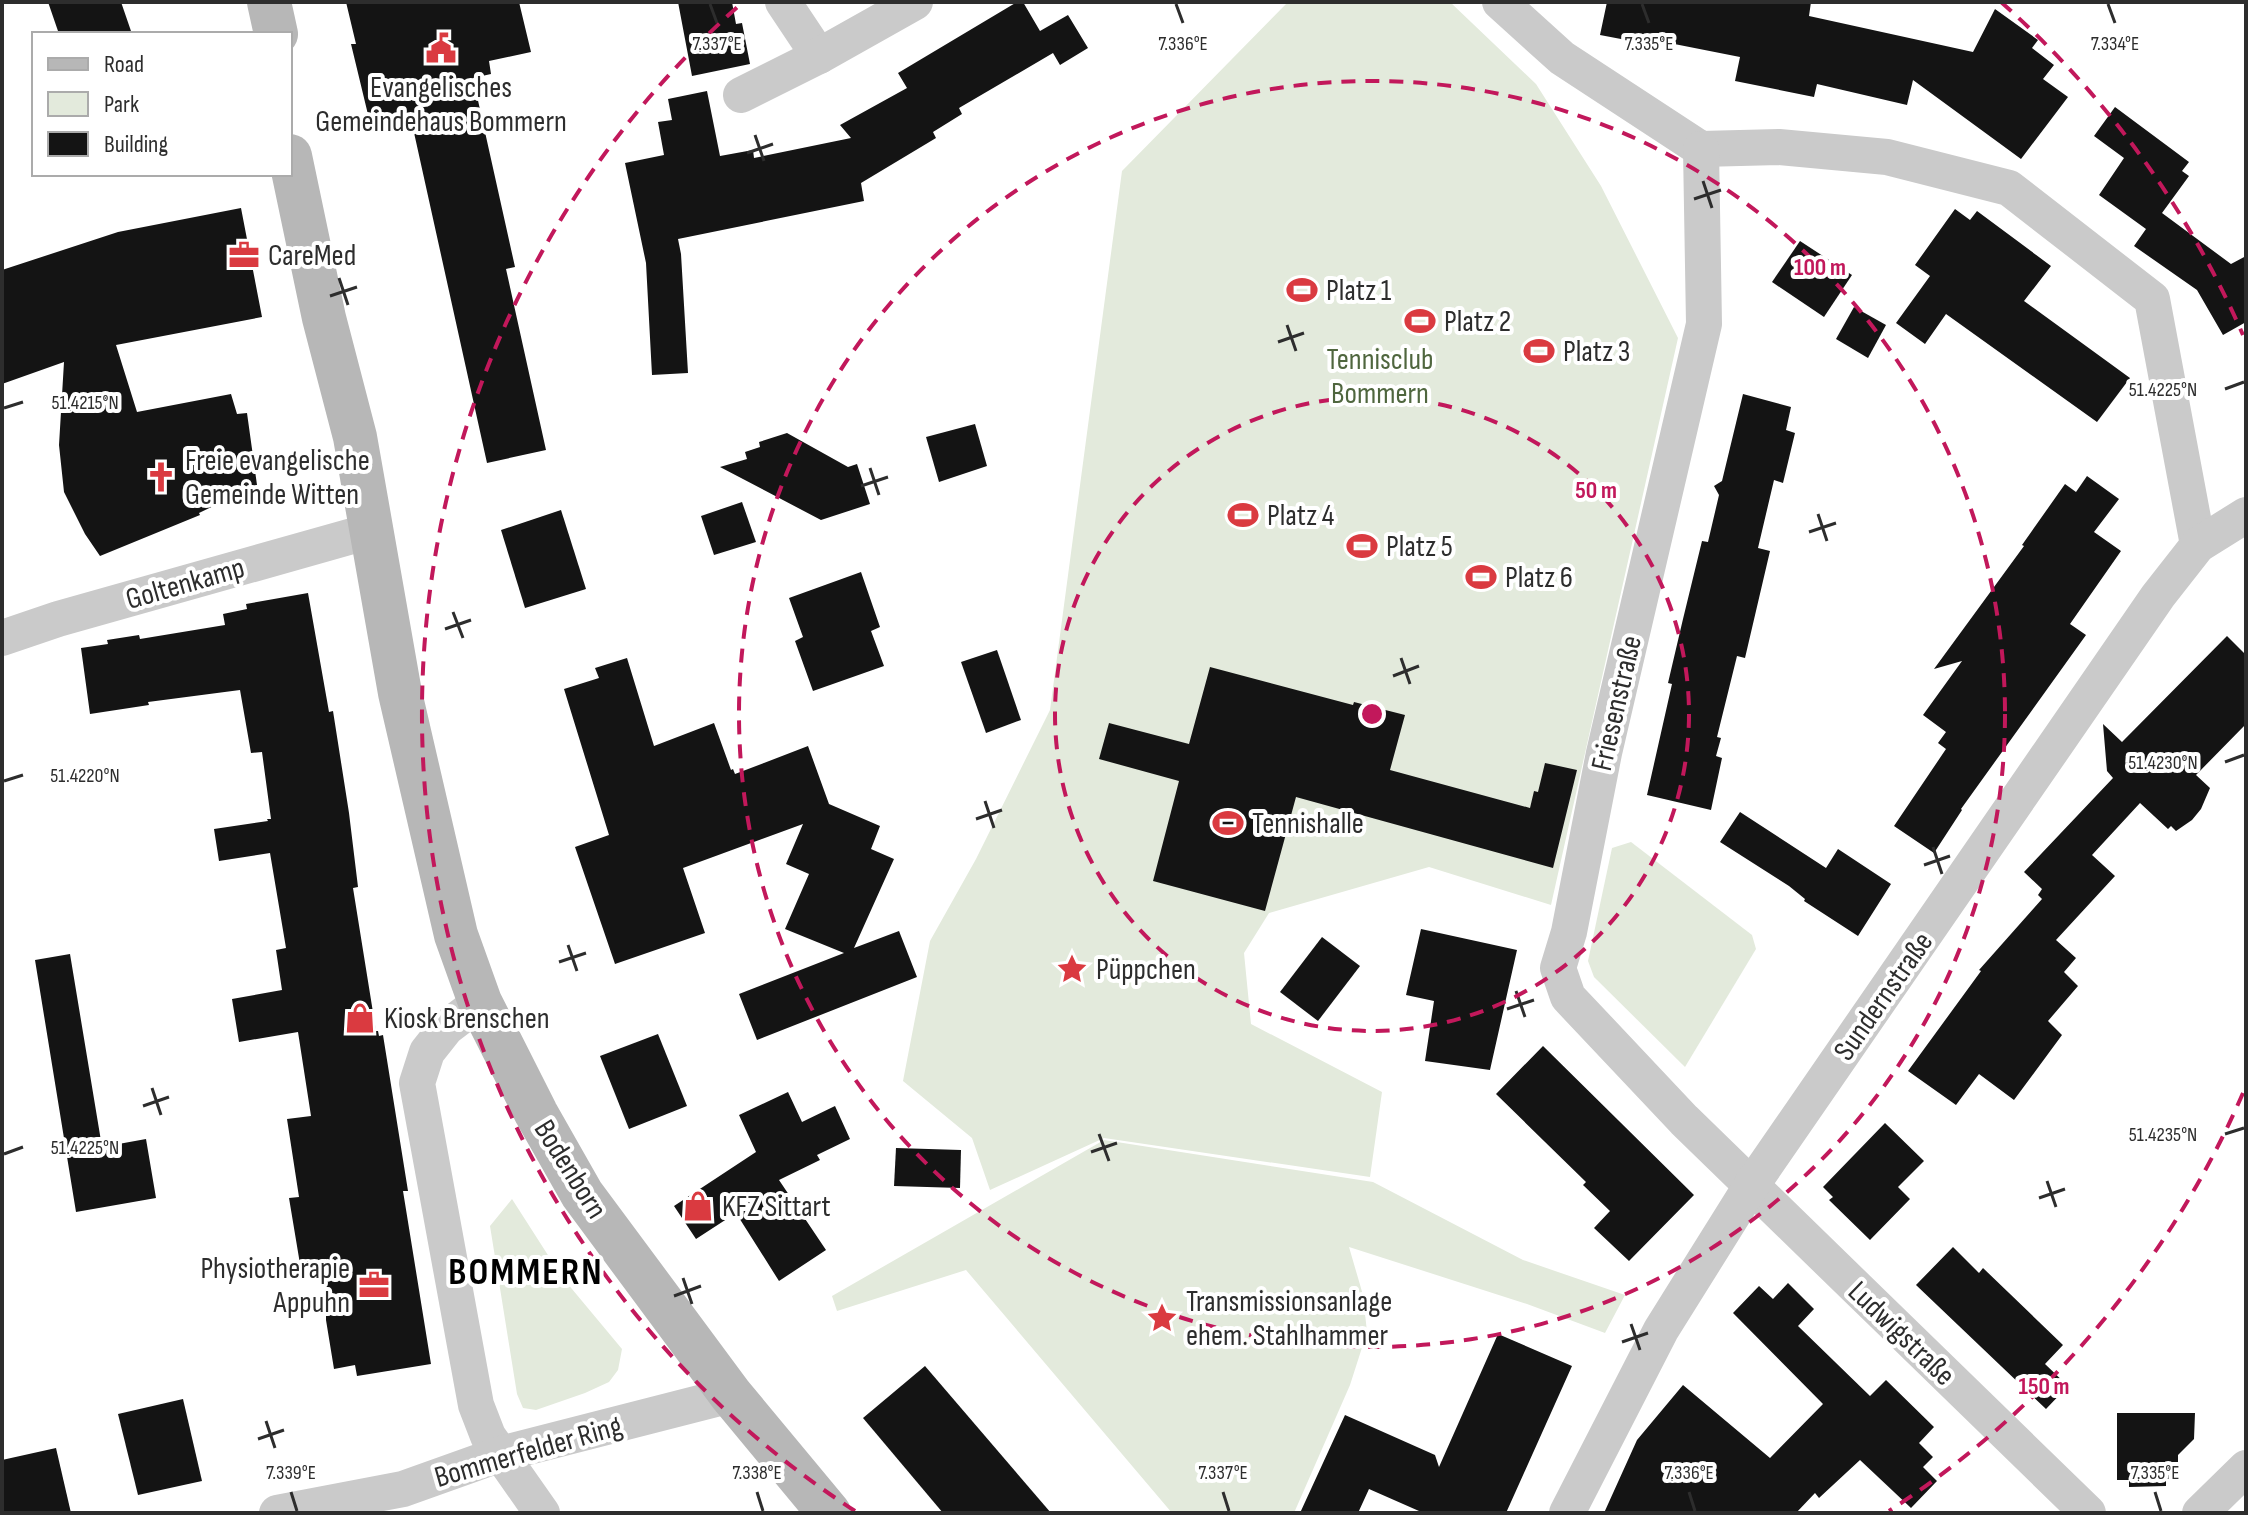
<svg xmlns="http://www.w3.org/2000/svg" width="2248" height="1515" font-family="'Sofia Sans Condensed',sans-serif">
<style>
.green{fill:#e3eadc}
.building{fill:#141414}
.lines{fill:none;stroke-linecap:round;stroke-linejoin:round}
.minor{stroke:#cacaca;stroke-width:36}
.secondary{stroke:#b7b7b7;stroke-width:44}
.ticks{fill:none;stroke:#2d2d2d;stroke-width:3}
.ring{fill:none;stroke:#c2185b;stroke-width:4;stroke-dasharray:14 10}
.labels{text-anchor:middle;stroke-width:8;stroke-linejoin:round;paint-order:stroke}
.poi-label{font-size:30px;fill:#2d2d2d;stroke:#fff;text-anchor:start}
.park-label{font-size:30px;fill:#4f663e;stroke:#fff}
.street-label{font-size:30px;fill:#2d2d2d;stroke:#fff}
.district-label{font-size:38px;font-weight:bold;letter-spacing:2px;fill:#000;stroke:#fff}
.ticks-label{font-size:20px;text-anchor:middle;fill:#2d2d2d;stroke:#fff;stroke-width:8;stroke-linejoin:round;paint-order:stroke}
.centre{fill:#c2185b;stroke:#fff;stroke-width:4}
.ring-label{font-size:24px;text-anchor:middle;font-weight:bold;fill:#c2185b;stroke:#fff;stroke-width:8;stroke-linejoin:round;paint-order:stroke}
</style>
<rect width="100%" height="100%" fill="#fff"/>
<!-- green -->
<g class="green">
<path d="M1288,2H1450L1536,84L1601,186L1678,338L1551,905L1429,867L1269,913L1244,953L1251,1024L1382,1092L1370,1177L1104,1138L990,1190L972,1138L903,1081L930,941L976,859L1050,710L1122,171Z"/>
<path d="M1631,842L1752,935L1756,949L1685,1067L1594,977L1588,961L1612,848Z"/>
<path d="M1104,1140L1373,1182L1523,1260L1625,1295L1605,1333L1527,1304L1349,1247L1363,1295L1367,1332L1350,1385L1294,1513H1172L966,1270L837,1311L832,1296Z"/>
<path d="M512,1199L562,1277L622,1349L618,1370L609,1382L585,1393L536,1410L523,1408L517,1394L490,1226Z"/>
</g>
<!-- building -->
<g class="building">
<path d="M48,2H121L132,34H59Z"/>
<path d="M346,2H519L531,52L489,61L491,74L473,78L515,267L506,269L546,450L487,463L411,119L371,127L351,44H356Z"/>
<path d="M678,2H732L736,24L742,23L750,64L692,76Z"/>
<path d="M1017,2H1023L1040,31L1068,15L1088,48L1060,65L1053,53L959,108L962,114L933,132L936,138L861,183L864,201L678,239L681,254L688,373L652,375L646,263L625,163L664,155L658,122L672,120L668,99L707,91L720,156L753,150L754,158L851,138L840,125L907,88L898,73Z"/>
<path d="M1607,2H1811L1809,16L1973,52L1995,9L2038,40L2032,48L2054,65L2043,79L2068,97L2021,159L1913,80L1907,105L1817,84L1814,97L1735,81L1740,57L1644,38L1642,43L1600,35Z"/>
<path d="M2115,107L2189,162L2182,171L2189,176L2162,213L2231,264L2246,256V322L2223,335L2197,290L2134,246L2146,229L2099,195L2124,158L2094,136Z"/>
<path d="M241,208L262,317L116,345L137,412L231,394L237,414L247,413L257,485L199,513L200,515L100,556L85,534L64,492L59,445L64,362L2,384V270L118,232Z"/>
<path d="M1955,209L1970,220L1977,211L2051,266L2024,301L2130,378L2097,422L1946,314L1925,344L1896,323L1930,276L1915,265Z"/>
<path d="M1800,241L1852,275L1824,317L1772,282Z"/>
<path d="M1854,307L1886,325L1868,358L1836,339Z"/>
<path d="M1743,394L1791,407L1786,430L1795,433L1783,483L1774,480L1758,548L1770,551L1745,658L1737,656L1717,737L1721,738L1716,756L1722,758L1711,810L1647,795L1672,684L1668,683L1683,619L1702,541L1708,542L1719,495L1714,486L1722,481Z"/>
<path d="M975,424L987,466L939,482L926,437Z"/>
<path d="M787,433L848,467L857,464L870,504L821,520L720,467L747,459L745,452L760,447L759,442Z"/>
<path d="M2087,476L2119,499L2094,532L2121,551L2070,624L2086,635L1961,809L1962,810L1934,853L1894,826L1946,749L1938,743L1946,732L1923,715L1962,661L1934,669L2024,546L2022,545L2065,484L2076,492Z"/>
<path d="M742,502L756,542L714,555L701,516Z"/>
<path d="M561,510L586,589L525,608L501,530Z"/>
<path d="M861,572L880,627L871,631L884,666L813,691L795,641L803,637L789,598Z"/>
<path d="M308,593L329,712L333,711L349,813L358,887L353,888L376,1031H378L379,1036L383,1035L408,1191H403L431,1364L357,1376L355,1365L334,1369L326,1320V1259L300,1264L289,1198L299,1197L287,1119L311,1116L298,1032L239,1042L232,999L282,990L276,950L286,948L270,853L219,861L214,829L268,821L267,819H271L262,752L251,753L240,690L148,702L149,705L90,714L81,648L108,644L107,640L139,635L140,639L225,625L223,614L247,609L246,604Z"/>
<path d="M2227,636L2246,655V724L2196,775L2210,788L2201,809L2192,820L2176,831L2171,826L2168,829L2140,803L2092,855L2115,876L2056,940L2076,958L2064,972L2078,986L2048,1021L2062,1035L2014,1100L1979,1074L1956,1105L1908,1071L1981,971L1979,970L2042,899L2038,895L2042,889L2024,872L2113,778L2107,771L2103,724L2122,742Z"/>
<path d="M997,650L1021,720L986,733L961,662Z"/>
<path d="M627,658L654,746L714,723L731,770L733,769L735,774L808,746L829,804L880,826L871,849L894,859L854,948L899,931L917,977L757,1040L739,994L844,953L785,929L809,874L786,864L803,824L683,868L705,933L615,964L575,847L609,835L564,689L599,678L595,668Z"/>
<path d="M1210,667L1353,705L1354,702L1405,715L1390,770L1530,808L1534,791L1538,792L1545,763L1577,770L1553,868L1296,797L1265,911L1153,881L1179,781L1099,759L1109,723L1189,744Z"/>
<path d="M1740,812L1826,868L1838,849L1891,884L1858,936L1804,901L1805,899L1789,886L1720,842Z"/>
<path d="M1421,929L1517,950L1490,1070L1425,1061L1434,1001L1406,995Z"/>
<path d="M1322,937L1360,966L1318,1021L1280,992Z"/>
<path d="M70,954L102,1147L146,1139L156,1198L76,1212L35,960Z"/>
<path d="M658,1034L687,1106L629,1129L600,1056Z"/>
<path d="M1543,1046L1694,1195L1629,1261L1594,1228L1610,1211L1583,1185L1586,1182L1496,1094Z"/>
<path d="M788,1092L802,1122L835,1106L850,1139L817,1155L820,1160L779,1180L826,1250L779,1281L736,1213L696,1239L674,1206L756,1152L739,1115Z"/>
<path d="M1885,1123L1924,1161L1898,1187L1910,1199L1870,1240L1829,1200L1833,1197L1823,1187Z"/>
<path d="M896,1148L961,1150L960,1188L894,1186Z"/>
<path d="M1953,1247L1979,1273L1983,1268L2063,1345L2045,1364L2068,1386L2046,1409L1916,1285Z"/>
<path d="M1788,1283L1814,1309L1798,1326L1870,1396L1886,1380L1934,1427L1919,1443L1933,1457L1923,1467L1937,1481L1911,1508L1860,1460L1819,1498L1815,1493L1796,1513H1604L1637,1440L1683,1385L1770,1458L1823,1404L1733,1313L1759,1286L1773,1299Z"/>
<path d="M1498,1334L1572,1366L1506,1513H1418L1419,1511L1369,1489L1358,1513H1300L1345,1415L1435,1455L1439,1467Z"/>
<path d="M925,1366L1051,1513H943L863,1418Z"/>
<path d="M183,1399L202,1481L138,1495L118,1414Z"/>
<path d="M2117,1413H2195L2194,1439L2178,1455V1479H2166V1486L2129,1487V1480H2117Z"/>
<path d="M56,1448L71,1513H2V1460Z"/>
</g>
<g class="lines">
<!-- minor -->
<g class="minor">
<path d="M783,2L819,56"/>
<path d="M1500,2L1562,58L1701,149L1779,147L1887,157L2009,188L2152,299L2198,545"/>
<path d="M741,95L819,56L915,2"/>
<path d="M1701,149L1704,324L1604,753L1569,932L1558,968L1568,997L1684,1120L2088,1513"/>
<path d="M2,638L58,619L370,531"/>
<path d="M480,1002L446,1028L427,1052L417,1083L476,1405L488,1436L542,1513"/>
<path d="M277,1513L403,1489L501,1454L731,1395"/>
<path d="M1567,1513L1661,1330L1751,1186L2158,596L2198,545L2246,515"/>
<path d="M2200,1513L2246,1468"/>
</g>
<!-- secondary -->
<g class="secondary">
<path d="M269,2L276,34"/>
<path d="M290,156L324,318L355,437L400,693L456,935L480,1002L536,1113L582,1194L731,1395L829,1513"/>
</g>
</g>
<!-- ticks -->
<path class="ticks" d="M710,4L717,23M1176,4L1183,23M1642,4L1649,23M2108,4L2115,23M755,135L764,161M747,153L773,144M1703,181L1712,208M1694,199L1721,190M339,278L348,305M330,296L357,287M1287,325L1296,351M1278,342L1304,333M2225,389L2244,382M4,408L23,402M870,468L879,495M861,486L888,477M1818,514L1827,541M1809,532L1836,523M453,612L463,638M445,629L471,620M1401,658L1410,684M1393,676L1419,666M2225,762L2244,755M4,781L23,775M985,801L994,828M976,819L1002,810M1933,847L1942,874M1924,865L1950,856M568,945L577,971M559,962L586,953M1516,991L1525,1017M1507,1009L1534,1000M152,1088L161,1115M143,1106L169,1097M1099,1134L1109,1161M2225,1134L2244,1128M1091,1152L1117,1143M4,1154L23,1147M2047,1181L2056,1207M2039,1198L2065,1189M683,1278L692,1304M674,1296L701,1286M1631,1324L1640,1350M1622,1342L1648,1333M266,1421L275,1448M258,1439L284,1430M291,1492L297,1511M757,1492L763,1511M1223,1492L1229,1511M1689,1492L1695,1511M2155,1492L2161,1511"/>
<!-- distance rings -->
<g class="ring">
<circle cx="1372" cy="714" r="317"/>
<circle cx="1372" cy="714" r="633"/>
<path d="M2243 1093A950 950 0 0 1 1889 1511M855 1511A950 950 0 0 1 743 2M2001 2A950 950 0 0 1 2243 335"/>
</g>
<!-- icons -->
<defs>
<g id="civic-bare" transform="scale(2.4)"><path d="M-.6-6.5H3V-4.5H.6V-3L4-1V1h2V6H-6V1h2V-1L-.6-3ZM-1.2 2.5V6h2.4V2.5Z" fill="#da3a40" stroke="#fff" stroke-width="2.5" paint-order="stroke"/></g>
<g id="office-bare" transform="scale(2.4)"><path d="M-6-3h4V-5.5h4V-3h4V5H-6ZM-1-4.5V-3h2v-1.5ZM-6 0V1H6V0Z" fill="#da3a40" stroke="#fff" stroke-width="2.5" paint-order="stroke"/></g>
<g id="stadium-bare" transform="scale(2.4)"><path d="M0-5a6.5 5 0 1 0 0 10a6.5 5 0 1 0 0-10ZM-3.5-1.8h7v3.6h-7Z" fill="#da3a40" stroke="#fff" stroke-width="2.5" paint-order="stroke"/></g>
<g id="church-bare" transform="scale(2.4)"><path d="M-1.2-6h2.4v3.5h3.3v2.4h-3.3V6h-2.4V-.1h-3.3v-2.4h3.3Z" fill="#da3a40" stroke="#fff" stroke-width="2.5" paint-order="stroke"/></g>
<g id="sight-bare" transform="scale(2.4)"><path d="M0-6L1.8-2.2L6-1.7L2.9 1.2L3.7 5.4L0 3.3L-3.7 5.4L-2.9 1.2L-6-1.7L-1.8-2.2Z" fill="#da3a40" stroke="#fff" stroke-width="2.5" paint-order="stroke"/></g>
<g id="shop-bare" transform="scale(2.4)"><path d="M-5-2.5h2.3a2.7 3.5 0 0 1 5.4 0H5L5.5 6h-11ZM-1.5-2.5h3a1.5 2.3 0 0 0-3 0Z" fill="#da3a40" stroke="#fff" stroke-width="2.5" paint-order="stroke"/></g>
</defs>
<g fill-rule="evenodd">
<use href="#civic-bare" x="441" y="48"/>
<use href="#office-bare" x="244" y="255"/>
<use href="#stadium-bare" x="1302" y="290"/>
<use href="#stadium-bare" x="1420" y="321"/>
<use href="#stadium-bare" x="1539" y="351"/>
<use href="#church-bare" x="161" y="477"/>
<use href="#stadium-bare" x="1243" y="515"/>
<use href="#stadium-bare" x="1362" y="546"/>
<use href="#stadium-bare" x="1481" y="577"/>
<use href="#stadium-bare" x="1228" y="823"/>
<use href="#sight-bare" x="1072" y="969"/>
<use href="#shop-bare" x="360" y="1018"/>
<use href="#shop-bare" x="698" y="1206"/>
<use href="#office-bare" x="374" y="1285"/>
<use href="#sight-bare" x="1162" y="1318"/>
</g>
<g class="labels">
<!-- poi labels -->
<g class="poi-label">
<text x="441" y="97" text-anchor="middle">Evangelisches<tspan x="441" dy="34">Gemeindehaus Bommern</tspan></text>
<text x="268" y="265">CareMed</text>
<text x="1326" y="300">Platz 1</text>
<text x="1444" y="331">Platz 2</text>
<text x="1563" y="361">Platz 3</text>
<text x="185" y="470">Freie evangelische<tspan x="185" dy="34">Gemeinde Witten</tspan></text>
<text x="1267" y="525">Platz 4</text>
<text x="1386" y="556">Platz 5</text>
<text x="1505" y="587">Platz 6</text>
<text x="1252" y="833">Tennishalle</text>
<text x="1096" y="979">Püppchen</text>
<text x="384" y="1028">Kiosk Brenschen</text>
<text x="722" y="1216">KFZ Sittart</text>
<text x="350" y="1278" text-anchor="end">Physiotherapie<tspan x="350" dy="34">Appuhn</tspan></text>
<text x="1186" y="1311">Transmissionsanlage<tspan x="1186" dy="34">ehem. Stahlhammer</tspan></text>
</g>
<!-- park labels -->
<g class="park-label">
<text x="1380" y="369">Tennisclub<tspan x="1380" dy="34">Bommern</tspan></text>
</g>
<!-- street labels -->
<g class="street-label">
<text transform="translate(185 583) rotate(-16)" y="10">Goltenkamp</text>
<text transform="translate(1616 703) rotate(-77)" y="10">Friesenstraße</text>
<text transform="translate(1883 996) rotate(-55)" y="10">Sundernstraße</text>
<text transform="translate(571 1169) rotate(58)" y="10">Bodenborn</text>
<text transform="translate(1902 1333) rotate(44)" y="10">Ludwigstraße</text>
<text transform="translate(528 1451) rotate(-16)" y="10">Bommerfelder Ring</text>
</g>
<!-- district labels -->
<g class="district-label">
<text x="526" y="1284">BOMMERN</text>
</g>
</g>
<g class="ticks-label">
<text x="717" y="50">7.337°E</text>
<text x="1183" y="50">7.336°E</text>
<text x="1649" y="50">7.335°E</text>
<text x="2115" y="50">7.334°E</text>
<text x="2163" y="396">51.4225°N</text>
<text x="85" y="409">51.4215°N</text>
<text x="2163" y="769">51.4230°N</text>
<text x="85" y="782">51.4220°N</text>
<text x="2163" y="1141">51.4235°N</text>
<text x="85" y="1154">51.4225°N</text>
<text x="291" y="1479">7.339°E</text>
<text x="757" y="1479">7.338°E</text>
<text x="1223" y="1479">7.337°E</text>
<text x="1689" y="1479">7.336°E</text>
<text x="2155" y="1479">7.335°E</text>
</g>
<circle cx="1372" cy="714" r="12" class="centre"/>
<g class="ring-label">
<text x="1820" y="275">100 m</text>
<text x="1596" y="498">50 m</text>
<text x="2044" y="1394">150 m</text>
</g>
<!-- border -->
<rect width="2248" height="1515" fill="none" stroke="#2d2d2d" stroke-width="8"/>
<!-- legend -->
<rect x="32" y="32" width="260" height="144" fill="#ffffff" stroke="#ababab" stroke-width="2"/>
<rect x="48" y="58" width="40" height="12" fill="#b7b7b7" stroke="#ababab" stroke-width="2"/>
<text x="104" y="72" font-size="24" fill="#2d2d2d">Road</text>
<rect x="48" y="92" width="40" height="24" fill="#e3eadc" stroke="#ababab" stroke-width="2"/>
<text x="104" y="112" font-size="24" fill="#2d2d2d">Park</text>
<rect x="48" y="132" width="40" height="24" fill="#141414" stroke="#ababab" stroke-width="2"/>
<text x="104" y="152" font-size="24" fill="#2d2d2d">Building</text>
</svg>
